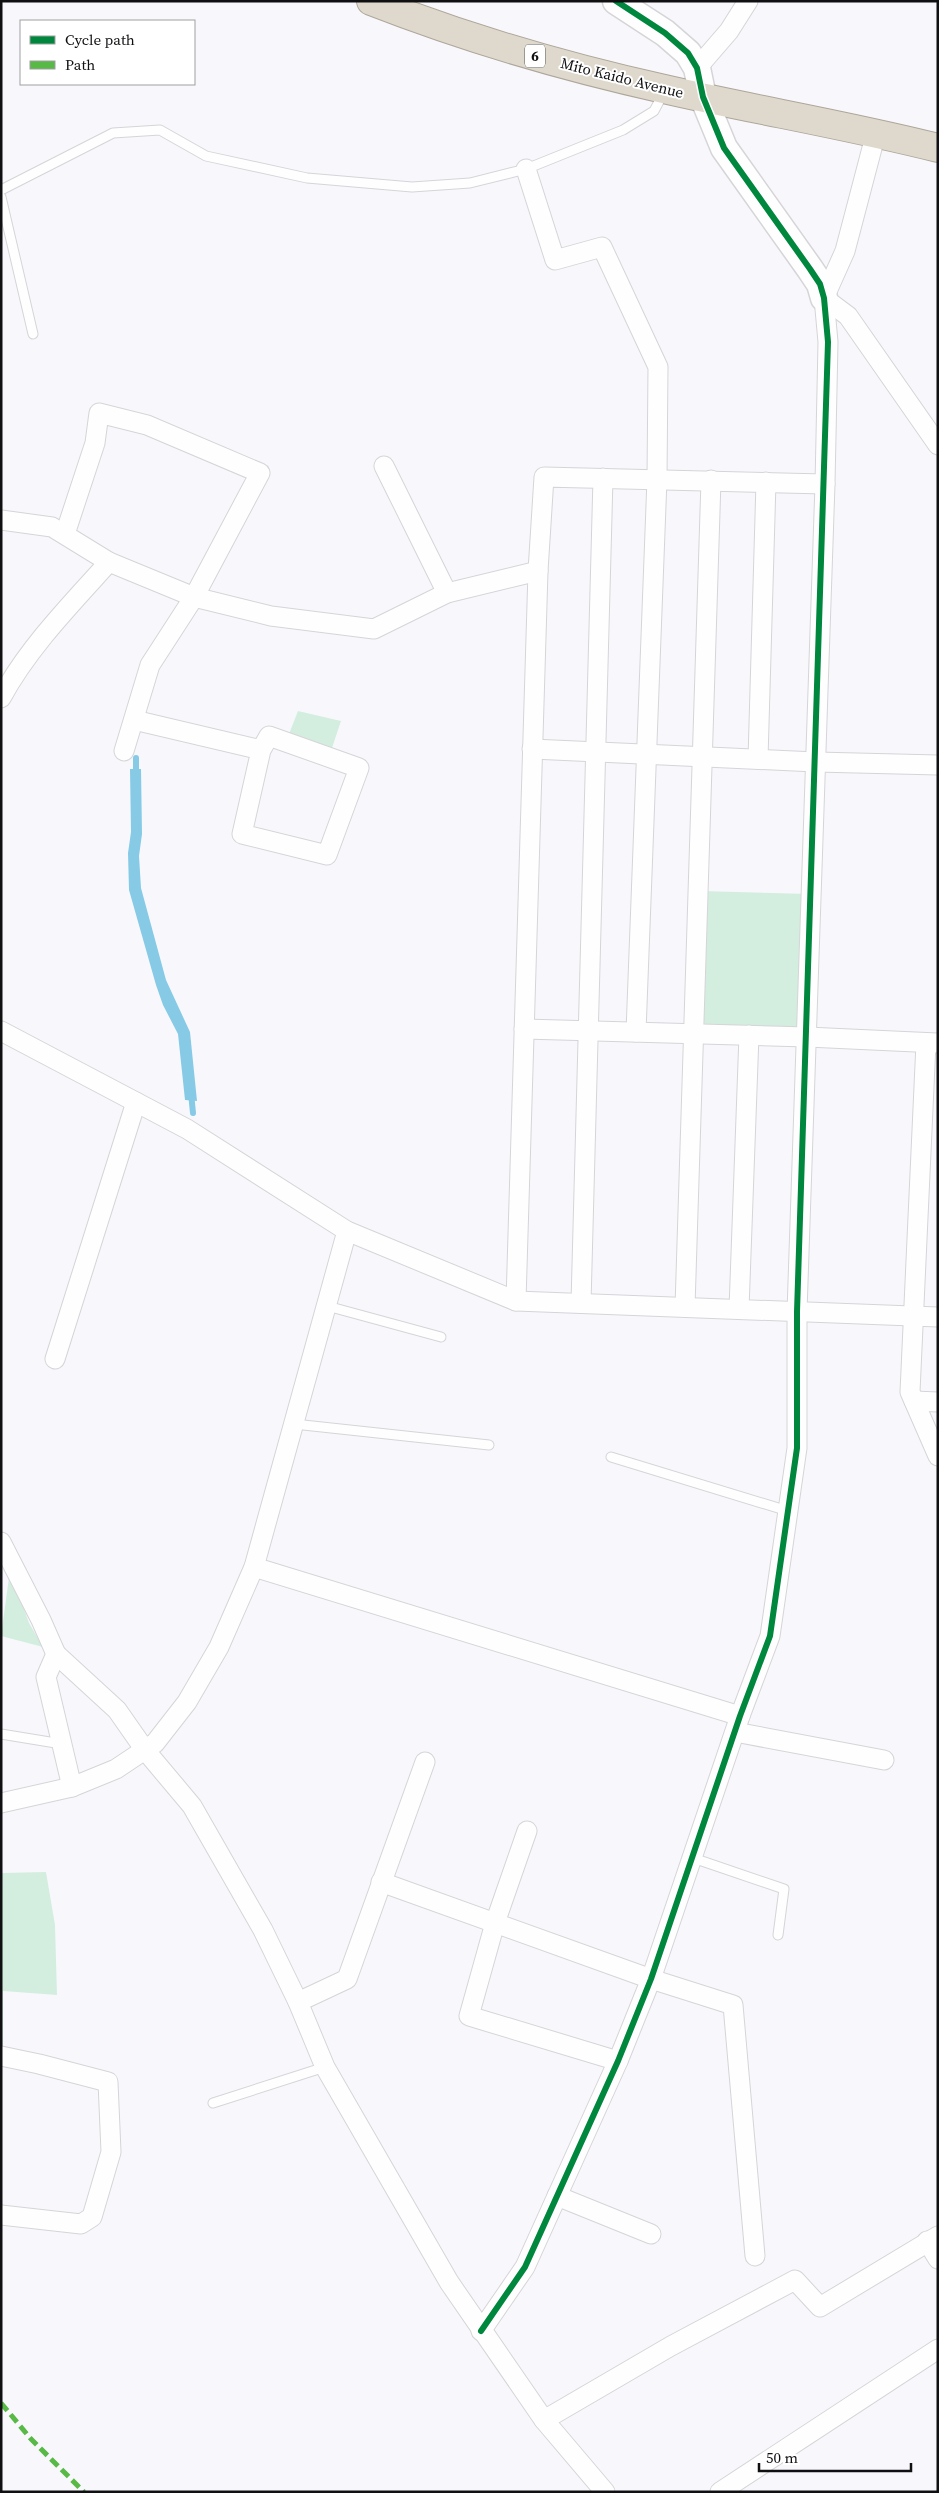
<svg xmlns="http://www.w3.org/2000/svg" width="939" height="2493" font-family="'Source Serif 4',serif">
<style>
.green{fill:#d3eedf}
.water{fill:#86cae6}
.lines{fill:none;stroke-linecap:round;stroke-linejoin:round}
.stream{stroke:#86cae6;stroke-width:6}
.lane-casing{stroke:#d5d5d8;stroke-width:11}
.street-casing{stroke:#d5d5d8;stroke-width:21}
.secondary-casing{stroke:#d5d5d8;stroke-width:29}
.highway-casing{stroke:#aea69b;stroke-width:30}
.lane{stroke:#fefeff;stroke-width:9}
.street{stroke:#fefeff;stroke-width:19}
.secondary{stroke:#fefeff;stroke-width:26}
.highway{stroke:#dfd8cc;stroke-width:28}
.quiet{stroke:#58b947;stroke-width:5;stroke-dasharray:10 5;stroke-linecap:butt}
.cycleway-casing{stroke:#fff;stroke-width:9}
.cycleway{stroke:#00873e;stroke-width:6}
.labels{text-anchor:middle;stroke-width:4;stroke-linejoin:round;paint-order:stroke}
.shield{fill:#fff;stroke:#585759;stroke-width:1}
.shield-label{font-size:14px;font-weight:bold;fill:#100f12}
.street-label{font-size:15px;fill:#100f12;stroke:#fff}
</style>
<rect width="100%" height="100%" fill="#f8f8fc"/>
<!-- green -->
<g class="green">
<path d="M298,711L341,721L330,754L287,739Z"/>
<path d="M702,891L810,894L807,1032L699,1030Z"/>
<path d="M10,1570L29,1623L43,1647L1,1636Z"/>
<path d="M46,1872L55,1925L57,1995L3,1991V2053H1V1873Z"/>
</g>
<!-- water -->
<path class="water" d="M130,769H141L142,834L139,856L141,888L166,980L190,1032L197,1101L185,1100L178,1034L163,1005L156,985L129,890L128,853L131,832Z"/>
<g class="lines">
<!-- stream -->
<g class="stream">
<path d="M136,777V758"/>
<path d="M191,1093L193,1113"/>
</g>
<!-- lane casing -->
<g class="lane-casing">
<g id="lane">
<path d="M1,190L113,133L160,130L206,156L307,178L412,187L470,183L526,169L623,130L654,111L664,92"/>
<path d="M1,197L33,334"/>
<path d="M327,1306L441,1337"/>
<path d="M294,1424L489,1445"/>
<path d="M611,1457L788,1511"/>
<path d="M1,1734L62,1744"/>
<path d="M693,1858L784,1889L778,1935"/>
<path d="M213,2103L325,2067"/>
</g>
</g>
<!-- street casing -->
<g class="street-casing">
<g id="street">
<path d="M697,68L729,31L748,1"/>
<path d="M526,169L555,260L602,247L658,367L657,479L636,1032"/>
<path d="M824,298L848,316L938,445"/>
<path d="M384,466L447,593"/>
<path d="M1,520L52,527L109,562L194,597L271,616L374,629L447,593L538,571"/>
<path d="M65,534L95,443L99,413L147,425L260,473L194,597L150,665L124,751"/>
<path d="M1,698C28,648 71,604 109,562"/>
<path d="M134,720L261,750L269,736L359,768L327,855L242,834L261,750"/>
<path d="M532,749L816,762L938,765"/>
<path d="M758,759L766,482"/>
<path d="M524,1029L807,1037L937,1043"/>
<path d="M1,1031L187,1129L347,1231L516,1301L938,1317"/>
<path d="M926,1043L910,1392L938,1456"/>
<path d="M516,1301L538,571L544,477L825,484"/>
<path d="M581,1303L603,478"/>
<path d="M685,1307L711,480"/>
<path d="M739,1309L749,1035"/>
<path d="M55,1359L136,1102"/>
<path d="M914,1401L938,1402"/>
<path d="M1,1542L41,1620L56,1654L117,1710L145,1750L192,1806L263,1930L298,2002L325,2067L449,2282L544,2420L605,2492"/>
<path d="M254,1567L740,1716"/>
<path d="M56,1654L46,1677L72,1787"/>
<path d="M735,1732L884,1760"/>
<path d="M1,1803L72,1787L116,1769L155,1743L187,1702L219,1647L254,1567L347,1231"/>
<path d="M527,1831L495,1923L469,2016L618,2061"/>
<path d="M381,1882L651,1979L733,2005L755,2256"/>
<path d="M298,2002L347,1979L425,1762"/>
<path d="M1,2056L39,2064L108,2082L111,2152L92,2217L81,2224L1,2215"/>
<path d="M557,2196L651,2234"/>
<path d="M927,2241L938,2259"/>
<path d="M481,2331L525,2267L618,2061L651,1979L740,1716L770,1636L797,1448V1312L825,484L828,342L824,298L845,251L876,133"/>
<path d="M544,2420L671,2346L795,2280L820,2307L938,2236"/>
<path d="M720,2492L938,2349"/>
</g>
</g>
<!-- secondary casing -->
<g class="secondary-casing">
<path id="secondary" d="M616,1L665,33L688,53L697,68L703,97L724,148L810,269L820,284L824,298"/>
</g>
<!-- highway casing -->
<g class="highway-casing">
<path id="highway" d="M371,1C466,38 565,67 664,89C755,110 847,125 938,148"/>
</g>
<!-- lane -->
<use href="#lane" class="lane"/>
<!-- street -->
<use href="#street" class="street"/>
<!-- secondary -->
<use href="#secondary" class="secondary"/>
<!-- highway -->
<use href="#highway" class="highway"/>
<!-- quiet -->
<path class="quiet" d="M1,2403L31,2439L84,2492"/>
<!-- cycleway casing -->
<g class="cycleway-casing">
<path id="cycleway" d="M481,2331L525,2267L618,2061L651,1979L740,1716L770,1636L797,1448V1312L828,342L824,298L820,284L810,269L724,148L703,97L697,68L688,53L665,33L616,1"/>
</g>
<!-- cycleway -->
<use href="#cycleway" class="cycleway"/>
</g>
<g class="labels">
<!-- shield labels -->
<rect class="shield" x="525" y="44.5" width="20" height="23" rx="4"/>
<g class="shield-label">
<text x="535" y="61">6</text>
</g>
<!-- street labels -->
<g class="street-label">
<text transform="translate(622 78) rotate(14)" y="5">Mito Kaido Avenue</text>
</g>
</g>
<!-- border -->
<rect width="939" height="2493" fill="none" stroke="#100f12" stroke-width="5"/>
<!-- legend -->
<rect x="20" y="20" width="175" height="65" fill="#ffffff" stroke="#9f9fa0"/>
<rect x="30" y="36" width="25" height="8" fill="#00873e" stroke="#9f9fa0"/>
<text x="65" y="45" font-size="15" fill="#100f12">Cycle path</text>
<rect x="30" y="61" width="25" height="8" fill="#58b947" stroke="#9f9fa0"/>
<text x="65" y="70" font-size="15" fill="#100f12">Path</text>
<!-- scale -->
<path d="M759 2463v8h152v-8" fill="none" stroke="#100f12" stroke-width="2.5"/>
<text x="766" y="2463" font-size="15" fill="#100f12" stroke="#ffffff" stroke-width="4" paint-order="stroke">50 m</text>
</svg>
